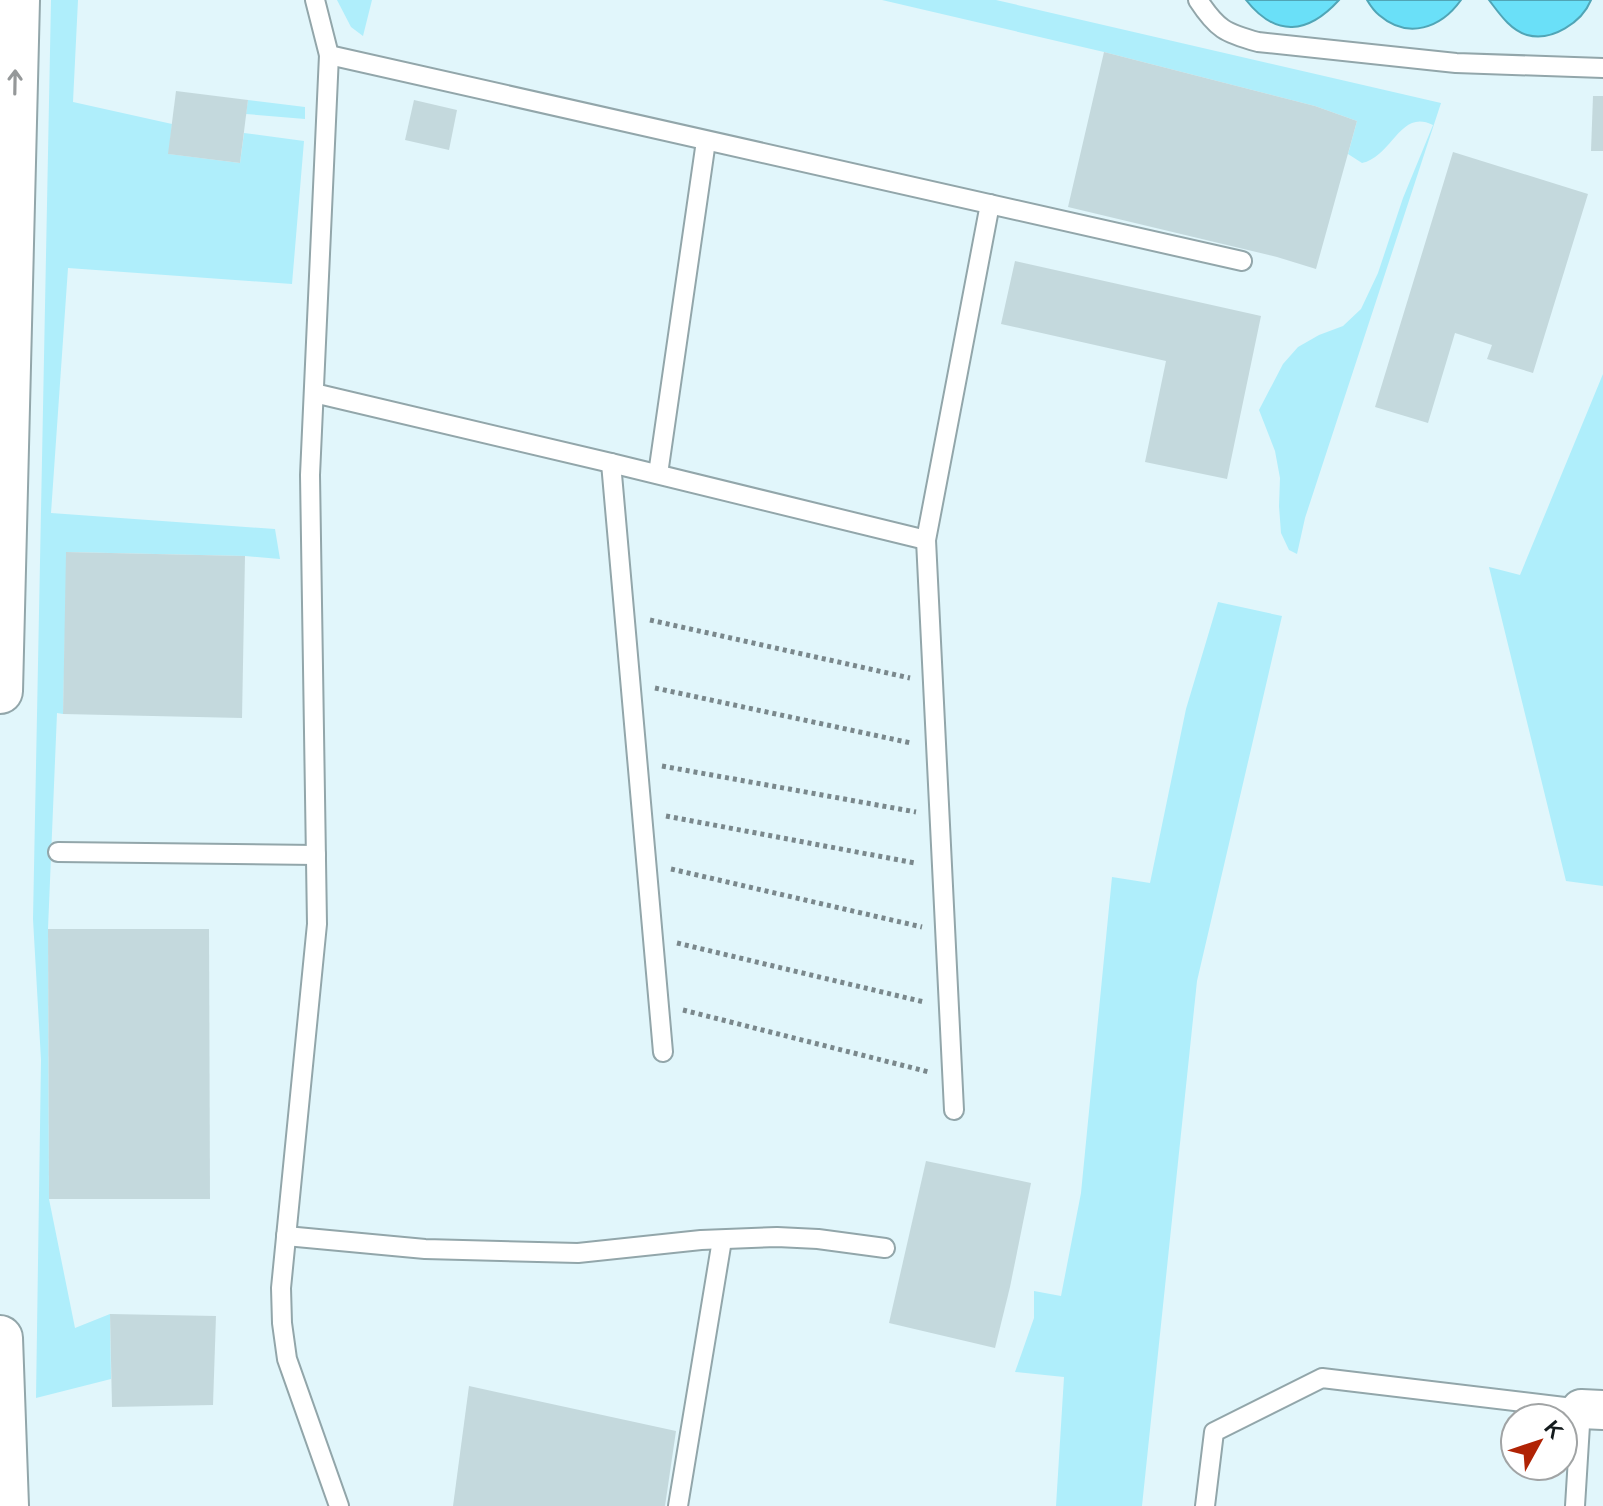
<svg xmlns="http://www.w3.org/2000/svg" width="1603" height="1506" font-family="Helvetica,sans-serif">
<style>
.green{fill:#afeefb}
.water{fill:#6ae0f8;stroke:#50a5b6;stroke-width:2}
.building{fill:#c4d9dd}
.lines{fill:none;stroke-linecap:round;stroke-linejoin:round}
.lane-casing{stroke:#92a6aa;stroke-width:22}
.street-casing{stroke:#92a6aa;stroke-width:42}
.secondary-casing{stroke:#92a6aa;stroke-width:48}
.path{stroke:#7a888c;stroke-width:5;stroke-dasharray:4 4;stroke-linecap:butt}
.lane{stroke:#fff;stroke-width:18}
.street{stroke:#fff;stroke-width:38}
.secondary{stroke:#fff;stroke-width:44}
.oneway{stroke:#959899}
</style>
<rect width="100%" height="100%" fill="#e1f6fb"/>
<!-- green -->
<g class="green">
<path d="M51,0H78L73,102L172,124L169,154L240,163L244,133L304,141L292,284L68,268L51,513L275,529L280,559L245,556L67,552L63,714L57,713L48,929L49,1199L75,1328L110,1314L111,1379L36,1398L41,1060L33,919Z"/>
<path d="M337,0H372L363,36L351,27Z"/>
<path d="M882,0H996L1441,103L1305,518L1297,554L1289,550L1281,533L1279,506L1280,478L1275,451L1259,410L1283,364L1298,347L1319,335L1343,326L1361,309L1378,273L1403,198L1433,125C1400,108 1393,156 1362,163L1348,154L1357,121L1315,106L1104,52Z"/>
<path d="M248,100L305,107V119L246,114Z"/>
<path d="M1603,374V886L1566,881L1489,567L1520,575Z"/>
<path d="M1218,602L1282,616L1197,981L1142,1506H1056L1064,1377L1015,1372L1034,1318V1291L1061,1296L1081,1193L1112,877L1150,883L1186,709Z"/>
</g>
<!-- water -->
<g class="water">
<path d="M1246,0H1339C1308,34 1276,38 1246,0Z"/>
<path d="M1367,0H1461C1441,28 1408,40 1379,15C1374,11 1370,5 1367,0Z"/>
<path d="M1489,0H1591C1582,22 1552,42 1527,35C1510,30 1499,13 1489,0Z"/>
</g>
<!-- building -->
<g class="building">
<path d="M1104,52L1315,106L1357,121L1316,269L1277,257L1068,207Z"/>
<path d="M176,91L248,100L240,163L168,154Z"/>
<path d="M1593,96H1603V151H1591Z"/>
<path d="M414,100L457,110L449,150L405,140Z"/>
<path d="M1453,152L1588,194L1533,373L1487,359L1492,345L1455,333L1428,423L1375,407Z"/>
<path d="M1015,261L1261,316L1227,479L1145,462L1166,361L1001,324Z"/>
<path d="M66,552L245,556L242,718L63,714Z"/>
<path d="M48,929H209L210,1199H49Z"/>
<path d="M926,1161L1031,1183L1010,1287L995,1348L889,1323Z"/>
<path d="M110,1314L216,1316L213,1405L112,1407Z"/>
<path d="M469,1386L676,1431L665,1506H453Z"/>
</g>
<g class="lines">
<!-- lane casing -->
<g class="lane-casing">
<g id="lane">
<path d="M315,0L329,55L1242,261"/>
<path d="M1198,0C1217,29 1225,33 1258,42L1456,63L1603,68"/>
<path d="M329,55L310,475L317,924L281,1288L282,1323L287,1359L339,1506"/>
<path d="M314,393L611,463L926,540"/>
<path d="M611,463L663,1052"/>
<path d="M658,474L706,141"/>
<path d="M58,852L316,855"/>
<path d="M954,1110L926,540L990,204"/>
<path d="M286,1236L425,1249L578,1253L701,1240L777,1237L818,1239L885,1248"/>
<path d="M678,1506L722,1240"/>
<path d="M1205,1506L1214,1432L1322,1378L1581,1409L1575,1506"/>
</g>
</g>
<!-- street casing -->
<g class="street-casing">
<path id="street" d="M1581,1409L1603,1410"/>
</g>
<!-- secondary casing -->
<g class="secondary-casing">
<g id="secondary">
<path d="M0,691L17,0"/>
<path d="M0,1338L6,1506"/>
</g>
</g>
<!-- path -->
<g class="path">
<path d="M650,620L910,678"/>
<path d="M655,688L911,743"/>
<path d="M662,766L916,812"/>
<path d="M666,816L915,863"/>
<path d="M671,869L922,927"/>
<path d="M677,943L924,1002"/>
<path d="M683,1010L929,1072"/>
</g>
<!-- lane -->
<use href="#lane" class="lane"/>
<!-- street -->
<use href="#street" class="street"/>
<!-- secondary -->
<use href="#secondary" class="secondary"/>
</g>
<!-- one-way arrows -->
<defs><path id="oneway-shaft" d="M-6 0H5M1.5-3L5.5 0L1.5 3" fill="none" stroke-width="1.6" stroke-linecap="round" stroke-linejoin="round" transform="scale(2)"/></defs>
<use class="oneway" href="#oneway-shaft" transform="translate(15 82) rotate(-89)"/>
<!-- north arrow -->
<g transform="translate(1539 1442) rotate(50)"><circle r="38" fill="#ffffff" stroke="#a1a4a5" stroke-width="2"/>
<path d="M0-6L14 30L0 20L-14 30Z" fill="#b02305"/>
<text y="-12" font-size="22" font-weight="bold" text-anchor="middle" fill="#141b1d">K</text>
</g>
</svg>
